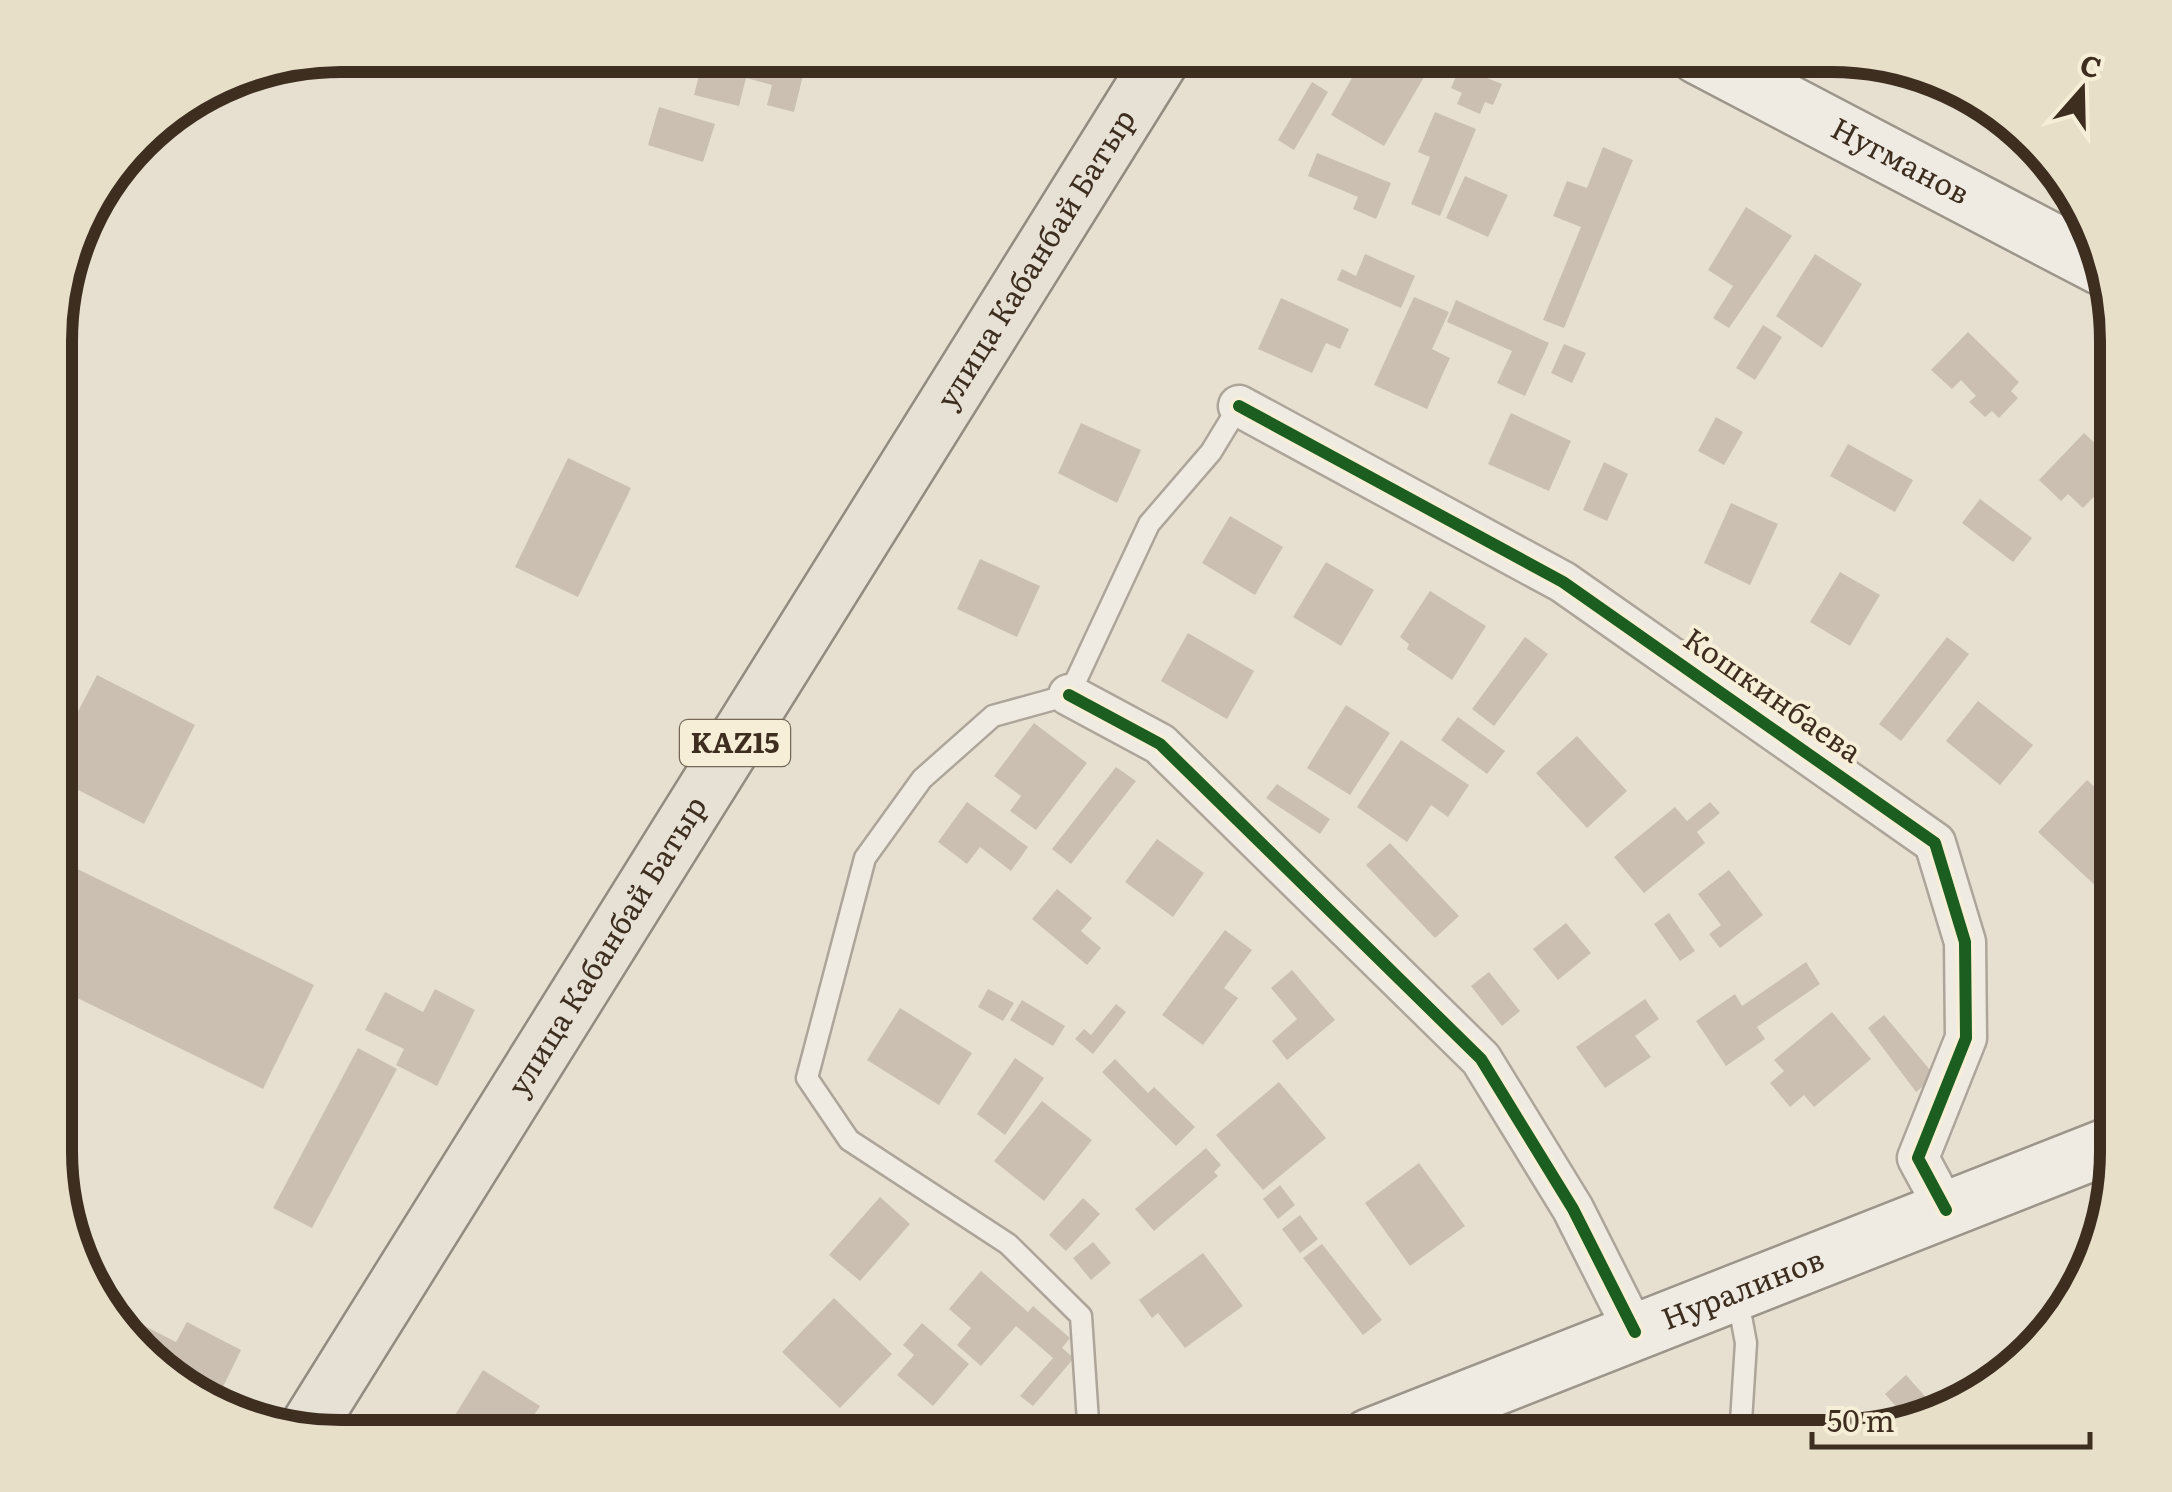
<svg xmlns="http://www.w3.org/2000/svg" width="2172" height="1492" font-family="Literata,serif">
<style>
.building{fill:#cbbfb2}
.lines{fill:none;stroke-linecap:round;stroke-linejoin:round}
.lane-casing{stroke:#ada599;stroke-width:25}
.street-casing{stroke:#ada599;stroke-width:45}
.secondary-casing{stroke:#9c958a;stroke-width:60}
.primary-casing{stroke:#928b80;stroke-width:60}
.lane{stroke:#efebe3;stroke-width:20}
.street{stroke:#efebe3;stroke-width:40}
.secondary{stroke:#efebe3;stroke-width:55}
.primary{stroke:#e6e1d4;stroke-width:55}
.cycleway-casing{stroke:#f7eed8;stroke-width:19}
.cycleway{stroke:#1b5e20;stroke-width:12}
.labels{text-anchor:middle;stroke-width:8;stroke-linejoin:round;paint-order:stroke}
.shield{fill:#f7eed8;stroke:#756857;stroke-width:2.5}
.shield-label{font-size:28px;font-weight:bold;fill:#3d2e20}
.street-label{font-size:30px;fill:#3d2e20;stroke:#f7eed8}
.rim{fill:none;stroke:#3d2e20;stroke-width:12}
</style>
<rect width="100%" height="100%" fill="#e7e0d1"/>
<!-- building -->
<g class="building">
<path d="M598,55H628L624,72L596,65Z"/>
<path d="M704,55H808L794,112L767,105L772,85L746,78L739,106L694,95Z"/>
<path d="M1365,55H1413L1431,65L1384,146L1331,115Z"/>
<path d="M1460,67L1502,84L1493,105L1485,102L1480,114L1457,104L1462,93L1451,88Z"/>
<path d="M1312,82L1328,92L1294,150L1278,140Z"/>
<path d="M659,107L715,124L703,162L648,145Z"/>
<path d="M1435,112L1476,129L1440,216L1411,204L1430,157L1418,152Z"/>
<path d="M1603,147L1633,160L1564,328L1543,320L1581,227L1553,216L1567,181L1587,188Z"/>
<path d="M1317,153L1391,183L1376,219L1353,209L1358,197L1308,176Z"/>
<path d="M1465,176L1508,195L1488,237L1446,218Z"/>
<path d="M1746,207L1792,236L1729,328L1713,318L1733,286L1708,270Z"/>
<path d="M1365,254L1415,276L1401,308L1337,280L1342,269L1356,276Z"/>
<path d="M1815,254L1862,284L1822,348L1776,316Z"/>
<path d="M1414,297L1449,312L1432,349L1450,358L1427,409L1374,385Z"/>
<path d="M1281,298L1349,329L1340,349L1326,343L1312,373L1258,349Z"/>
<path d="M1456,300L1549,343L1525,396L1497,383L1512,351L1447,322Z"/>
<path d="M1763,325L1782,337L1755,380L1736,368Z"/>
<path d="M1968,332L2019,382L2011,391L2018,398L1999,418L1992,411L1985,417L1969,402L1976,396L1961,380L1952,389L1931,370Z"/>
<path d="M1564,344L1586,353L1572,383L1551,373Z"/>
<path d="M1511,413L1571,441L1549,491L1488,464Z"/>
<path d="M1716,417L1743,432L1724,465L1698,451Z"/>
<path d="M1081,423L1141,450L1117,503L1058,473Z"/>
<path d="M2084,433L2116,463V474L2083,508L2068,494L2061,501L2039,480Z"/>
<path d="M1848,444L1913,480L1895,512L1830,476Z"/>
<path d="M568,458L631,488L578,597L515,567Z"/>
<path d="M1604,462L1628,474L1607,521L1583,510Z"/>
<path d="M1980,499L2032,538L2013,562L1962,523Z"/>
<path d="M1731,503L1778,524L1750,585L1704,563Z"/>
<path d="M1230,516L1283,547L1255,595L1202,563Z"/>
<path d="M980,559L1040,586L1017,637L957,609Z"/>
<path d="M1326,562L1374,590L1341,646L1293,617Z"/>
<path d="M1840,572L1880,595L1850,646L1810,622Z"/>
<path d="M1430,591L1486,626L1452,680L1407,649L1409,644L1400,637Z"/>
<path d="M1188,633L1254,671L1227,719L1161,681Z"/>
<path d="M1525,637L1548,654L1494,726L1472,709Z"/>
<path d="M1947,637L1969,654L1901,741L1879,724Z"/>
<path d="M97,675L195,725L144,824L57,779V752Z"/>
<path d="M2116,686V727L2096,707Z"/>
<path d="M1978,701L2033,745L2000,785L1946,741Z"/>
<path d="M1346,705L1390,733L1350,795L1307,768Z"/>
<path d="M1458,717L1505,751L1487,774L1441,740Z"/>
<path d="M1034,723L1087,763L1036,830L1010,811L1021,796L994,776Z"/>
<path d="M1577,736L1627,791L1587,828L1536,773Z"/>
<path d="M1401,740L1469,785L1448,817L1431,805L1407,842L1357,807Z"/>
<path d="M1116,767L1136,781L1071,864L1052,849Z"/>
<path d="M2087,780L2116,807V905L2038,832Z"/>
<path d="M1277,784L1330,819L1320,834L1266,798Z"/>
<path d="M967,802L1028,847L1011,871L980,847L967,864L938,842Z"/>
<path d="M1710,802L1720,813L1697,832L1705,843L1644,893L1614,857L1675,807L1687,821Z"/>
<path d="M1157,839L1204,873L1173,917L1125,882Z"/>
<path d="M1390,843L1459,916L1435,938L1366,865Z"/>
<path d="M57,859L314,985L263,1089L57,988Z"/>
<path d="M1729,870L1763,915L1720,948L1709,934L1721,925L1698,894Z"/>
<path d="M1057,889L1092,918L1081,931L1101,948L1087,965L1032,919Z"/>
<path d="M1669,913L1695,951L1680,961L1654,924Z"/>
<path d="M1566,923L1591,953L1558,980L1533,949Z"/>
<path d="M1225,930L1252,950L1224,988L1238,998L1203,1045L1162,1015Z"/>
<path d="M1806,962L1820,984L1757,1027L1765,1039L1726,1066L1696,1021L1735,994L1742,1006Z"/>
<path d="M1292,970L1335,1020L1287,1060L1272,1041L1297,1019L1271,988Z"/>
<path d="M1489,972L1520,1011L1502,1026L1471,986Z"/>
<path d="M435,989L475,1010L437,1086L396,1065L404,1049L365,1030L385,992L423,1012Z"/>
<path d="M988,989L1014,1003L1003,1021L978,1007Z"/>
<path d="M1645,999L1659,1019L1635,1036L1651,1057L1605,1088L1576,1047Z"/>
<path d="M1022,1000L1065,1026L1053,1046L1010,1020Z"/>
<path d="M1116,1004L1126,1012L1093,1054L1075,1039L1084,1029L1091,1035Z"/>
<path d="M900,1008L972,1053L939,1105L867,1060Z"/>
<path d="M1832,1012L1871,1059L1814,1107L1804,1095L1790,1107L1770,1083L1784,1071L1774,1060Z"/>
<path d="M1884,1015L1935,1076L1916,1092L1868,1028Z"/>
<path d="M358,1048L397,1069L312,1228L273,1208Z"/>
<path d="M1015,1058L1044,1078L1005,1135L977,1114Z"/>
<path d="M1115,1059L1148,1093L1154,1087L1195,1127L1176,1146L1102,1072Z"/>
<path d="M1279,1082L1326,1138L1263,1190L1216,1135Z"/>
<path d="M1042,1101L1092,1140L1044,1201L994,1161Z"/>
<path d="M1206,1148L1221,1165L1214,1172L1218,1176L1154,1231L1135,1209Z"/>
<path d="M1419,1163L1465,1226L1410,1266L1365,1203Z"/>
<path d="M1280,1185L1295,1205L1278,1219L1263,1199Z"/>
<path d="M880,1197L910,1224L860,1281L829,1255Z"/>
<path d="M1083,1198L1100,1214L1066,1251L1049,1235Z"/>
<path d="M1300,1215L1318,1239L1300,1253L1282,1229Z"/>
<path d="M1093,1242L1111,1263L1091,1280L1073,1258Z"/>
<path d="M1322,1244L1382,1320L1363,1335L1303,1258Z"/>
<path d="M1203,1253L1243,1306L1185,1348L1158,1313L1152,1318L1139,1300Z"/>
<path d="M981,1271L1028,1312L1033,1306L1070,1338L1062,1348L1074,1358L1033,1406L1020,1396L1053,1358L1016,1326L981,1366L957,1345L971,1328L949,1309Z"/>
<path d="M834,1298L892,1354L840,1408L782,1352Z"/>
<path d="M135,1321L176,1342L187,1322L241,1350L218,1397L168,1378L129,1334Z"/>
<path d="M922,1323L969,1364L933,1406L897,1375L914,1355L903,1345Z"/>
<path d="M2006,1360L2009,1364L1961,1404L1959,1402Z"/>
<path d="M483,1370L540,1406L521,1436H442Z"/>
<path d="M1906,1375L1931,1403L1907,1419L1885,1394Z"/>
<path d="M1873,1414L1883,1425L1854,1431Z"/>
</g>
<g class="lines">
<!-- lane casing -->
<g class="lane-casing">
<g id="lane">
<path d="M1737,1295L1746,1343L1740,1437"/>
<path d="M1089,1437L1081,1316L1008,1244L849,1140L807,1078L865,858L922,779L993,716L1069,695L1149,524L1211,452L1239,406"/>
</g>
</g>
<!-- street casing -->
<g class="street-casing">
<g id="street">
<path d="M1239,406L1563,582L1935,843L1965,942L1966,1038L1918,1158L1946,1210"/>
<path d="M1069,695L1160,744L1481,1059L1573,1209L1635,1332"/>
</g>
</g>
<!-- secondary casing -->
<g class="secondary-casing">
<g id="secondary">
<path id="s1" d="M1698,56L2101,267"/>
<path id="s2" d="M1369,1437L2116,1143"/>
</g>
</g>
<!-- primary casing -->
<g class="primary-casing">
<g id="primary">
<path id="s3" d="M306,1430L1164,55"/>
</g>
</g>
<!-- lane -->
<use href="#lane" class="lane"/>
<!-- street -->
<use href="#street" class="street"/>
<!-- secondary -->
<use href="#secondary" class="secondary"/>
<!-- primary -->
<use href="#primary" class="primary"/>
<!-- cycleway casing -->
<g class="cycleway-casing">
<g id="cycleway">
<path d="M1239,406L1563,582L1935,843L1965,942L1966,1038L1918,1158L1946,1210"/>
<path d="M1069,695L1160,744L1481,1059L1573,1209L1635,1332"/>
</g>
</g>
<!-- cycleway -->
<use href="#cycleway" class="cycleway"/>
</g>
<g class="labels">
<!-- shield labels -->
<rect class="shield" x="680" y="720" width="110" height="46" rx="8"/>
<g class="shield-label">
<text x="735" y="753">KAZ15</text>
</g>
<!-- street labels -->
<g class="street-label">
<text dy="10" stroke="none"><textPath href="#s1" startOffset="228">Нугманов</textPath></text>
<text dy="10" stroke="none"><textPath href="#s3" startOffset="1380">улица Кабанбай Батыр</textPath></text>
<text transform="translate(1772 696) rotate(35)" y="10">Кошкинбаева</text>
<text dy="10" stroke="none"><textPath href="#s3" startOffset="570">улица Кабанбай Батыр</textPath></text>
<text dy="10" stroke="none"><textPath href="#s2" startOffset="402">Нуралинов</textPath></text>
</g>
</g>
<!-- crop -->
<path d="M0 0H2172V1492H0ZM341 72H1831A269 269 0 0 1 2100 341V1151A269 269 0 0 1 1831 1420H341A269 269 0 0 1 72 1151V341A269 269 0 0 1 341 72Z" fill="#e8dfc9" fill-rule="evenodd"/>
<path class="rim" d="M341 72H1831A269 269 0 0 1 2100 341V1151A269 269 0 0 1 1831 1420H341A269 269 0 0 1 72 1151V341A269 269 0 0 1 341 72Z"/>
<!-- north arrow -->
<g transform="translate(2082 90) rotate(20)" stroke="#f7eed8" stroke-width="8" paint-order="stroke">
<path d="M0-8L18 38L0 25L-18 38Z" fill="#3d2e20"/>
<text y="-15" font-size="28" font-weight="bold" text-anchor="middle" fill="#3d2e20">С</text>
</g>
<!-- scale -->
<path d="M1812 1432v15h278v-15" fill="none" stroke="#3d2e20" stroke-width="5"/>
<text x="1827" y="1432" font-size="30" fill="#3d2e20" stroke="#f7eed8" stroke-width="8" paint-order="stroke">50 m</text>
</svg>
